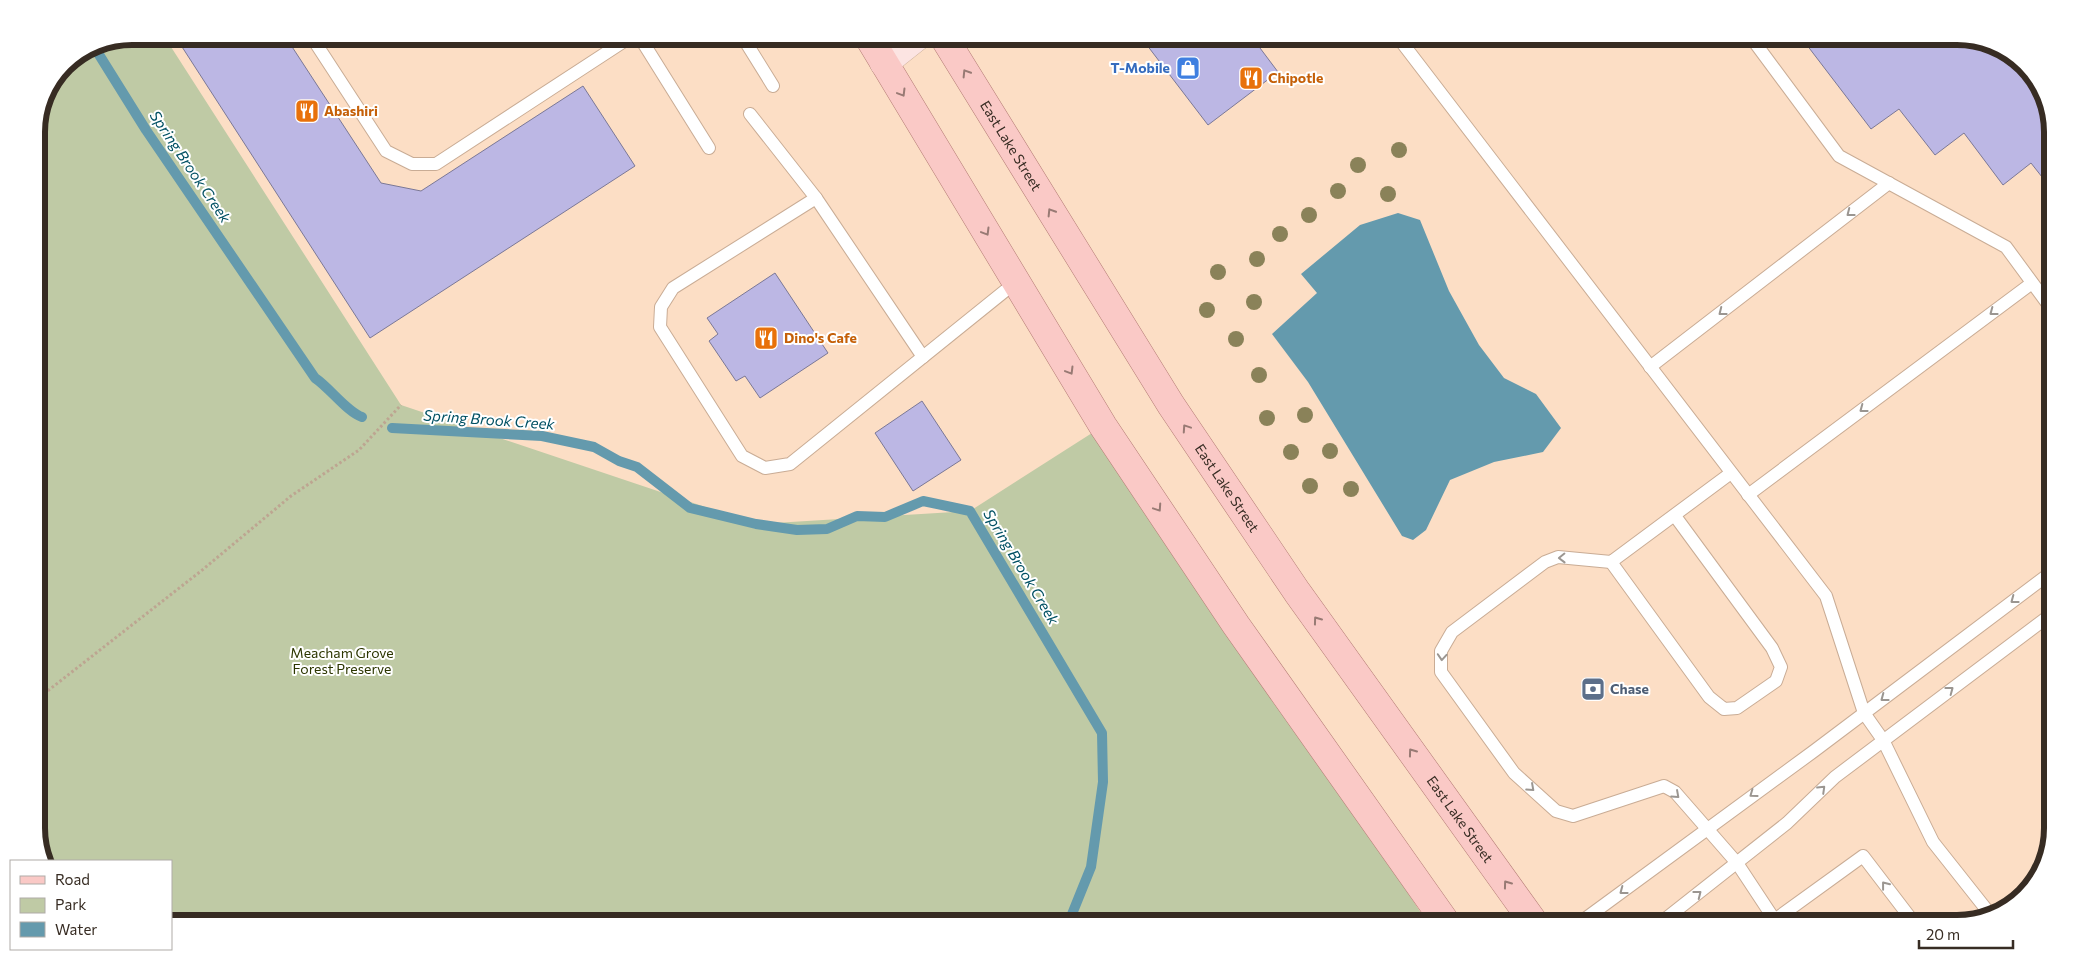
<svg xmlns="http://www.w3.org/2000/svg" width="2089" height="960" font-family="Commissioner,sans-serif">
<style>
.green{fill:#bfcaa5}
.water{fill:#649aad}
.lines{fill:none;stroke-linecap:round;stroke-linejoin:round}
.stream{stroke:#649aad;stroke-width:10}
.building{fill:#bcb7e4;stroke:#7b7896}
.lane-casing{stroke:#c9ac95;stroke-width:14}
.secondary-casing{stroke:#c9ac95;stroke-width:29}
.primary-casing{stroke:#b37b74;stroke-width:29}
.path{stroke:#bda591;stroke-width:3;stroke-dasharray:2.5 2.5;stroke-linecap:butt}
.lane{stroke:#fff;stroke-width:12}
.secondary{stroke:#fce4e2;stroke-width:28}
.primary{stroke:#fac9c6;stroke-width:28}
.tree{fill:#8a8259}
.oneway{stroke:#987a74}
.oneway2{stroke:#9b9691}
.labels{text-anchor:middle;stroke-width:4;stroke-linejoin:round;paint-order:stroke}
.shop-label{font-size:14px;font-weight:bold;fill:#366cbe;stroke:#fff;text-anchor:end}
.food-label{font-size:14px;font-weight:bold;fill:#c56008;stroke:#fff;text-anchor:start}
.street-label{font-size:14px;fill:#372c23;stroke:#fff}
.park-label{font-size:14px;fill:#2c3600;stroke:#fff}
.service-label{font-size:14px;font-weight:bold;fill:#4e5e75;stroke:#fff;text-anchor:start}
.water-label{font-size:15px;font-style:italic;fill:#005063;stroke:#fff}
.rim{fill:none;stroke:#372c23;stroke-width:6}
</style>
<rect width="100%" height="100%" fill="#fcdec5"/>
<!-- green -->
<path class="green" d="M132,36H164L401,405L756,524L970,511L1103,426L1423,916L1418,924H171V861H46L36,835V126L65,64L96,43Z"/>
<!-- water -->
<path class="water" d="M1398,213L1420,220L1449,291L1479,345L1504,378L1536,394L1561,428L1543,452L1494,462L1450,480L1426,530L1413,540L1402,536L1308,382L1272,334L1317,293L1301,274L1360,225Z"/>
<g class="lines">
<!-- stream -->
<g class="stream">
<path d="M93,45L146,130L315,378C330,388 347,412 362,417"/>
<path d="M392,428L542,436L594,447L619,461L637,467L690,508L756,524L797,530L827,529L857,516L885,517L923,501L970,511L1102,733L1103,782L1091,867L1068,924"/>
<path d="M921,924H951"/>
</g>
</g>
<!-- building -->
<g class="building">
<path d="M175,36H285L381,183L421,191L583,86L635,166L370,338Z"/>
<path d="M1140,36H1251L1278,72L1208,125Z"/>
<path d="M1800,36H1957L1994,44L2036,79L2053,126V191L2031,163L2003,185L1964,133L1935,155L1899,109L1871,129Z"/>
<path d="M775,273L828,353L760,398L745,376L736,381L709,341L718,334L707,318Z"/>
<path d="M922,401L961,460L913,491L875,433Z"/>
</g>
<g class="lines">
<!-- lane casing -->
<g class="lane-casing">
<g id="lane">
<path d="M311,36L386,151L412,164H436L632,36"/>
<path d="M639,36L709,148"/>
<path d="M742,36L773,86"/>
<path d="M1397,36L1826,596L1864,713L1883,740L1933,842L1990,914"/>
<path d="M1750,36L1839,156L2006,247L2053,311"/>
<path d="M750,114L816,198L673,288L661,307L660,327L742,456L765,468L790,464L1016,282"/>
<path d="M816,198L923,357"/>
<path d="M1650,367L1889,183"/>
<path d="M1731,473L1611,562L1558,557L1545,562L1452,632L1441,651V672L1514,773L1556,811L1573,816L1664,786L1675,792L1737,863L1774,919"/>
<path d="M1748,495L2032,283"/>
<path d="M1611,562L1709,697L1724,709L1737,708L1776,681L1781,667L1772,648L1675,516"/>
<path d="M1578,924L1814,751L2053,571"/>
<path d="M1659,924L1787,823L1835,777L2053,613"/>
<path d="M1769,924L1863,856L1915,924"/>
</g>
</g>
<!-- secondary casing -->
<g class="secondary-casing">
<path id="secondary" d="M884,63L918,36"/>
</g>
<!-- primary casing -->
<g class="primary-casing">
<g id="primary">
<path d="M868,36L1103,426L1236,625L1447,924"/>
<path id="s1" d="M943,36L1171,405L1297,592L1535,924"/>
</g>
</g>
<!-- path -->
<path class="path" d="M36,700L201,571L291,496L359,450L401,405"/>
<!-- lane -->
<use href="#lane" class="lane"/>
<!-- secondary -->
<use href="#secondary" class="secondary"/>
<!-- primary -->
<use href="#primary" class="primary"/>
</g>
<!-- trees -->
<g class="tree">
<circle cx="1399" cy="150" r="8"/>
<circle cx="1358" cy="165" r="8"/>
<circle cx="1338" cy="191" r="8"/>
<circle cx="1388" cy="194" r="8"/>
<circle cx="1309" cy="215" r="8"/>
<circle cx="1280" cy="234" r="8"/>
<circle cx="1257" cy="259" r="8"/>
<circle cx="1218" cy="272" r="8"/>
<circle cx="1254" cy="302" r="8"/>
<circle cx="1207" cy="310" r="8"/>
<circle cx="1236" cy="339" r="8"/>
<circle cx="1259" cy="375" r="8"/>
<circle cx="1305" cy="415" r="8"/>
<circle cx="1267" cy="418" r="8"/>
<circle cx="1330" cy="451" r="8"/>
<circle cx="1291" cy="452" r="8"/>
<circle cx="1310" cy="486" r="8"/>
<circle cx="1351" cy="489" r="8"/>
</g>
<!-- one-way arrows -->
<defs><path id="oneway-chevron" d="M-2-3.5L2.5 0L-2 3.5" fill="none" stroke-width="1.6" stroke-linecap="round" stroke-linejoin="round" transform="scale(1.25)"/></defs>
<g class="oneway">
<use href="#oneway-chevron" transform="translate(966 73) rotate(-122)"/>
<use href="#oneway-chevron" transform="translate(902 93) rotate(59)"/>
<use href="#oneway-chevron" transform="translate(1051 212) rotate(-122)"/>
<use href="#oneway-chevron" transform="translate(986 232) rotate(59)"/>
<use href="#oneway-chevron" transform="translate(1070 371) rotate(59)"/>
<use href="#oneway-chevron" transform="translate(1186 428) rotate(-124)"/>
<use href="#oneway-chevron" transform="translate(1158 508) rotate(56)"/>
<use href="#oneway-chevron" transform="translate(1317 620) rotate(-126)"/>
<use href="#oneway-chevron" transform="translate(1412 752) rotate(-126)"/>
<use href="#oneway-chevron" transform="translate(1507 884) rotate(-126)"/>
</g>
<g class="oneway2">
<use href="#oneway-chevron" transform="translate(1850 213) rotate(142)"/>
<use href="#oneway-chevron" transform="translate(1722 312) rotate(142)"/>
<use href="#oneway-chevron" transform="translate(1993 312) rotate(143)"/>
<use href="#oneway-chevron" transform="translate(1863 409) rotate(143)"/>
<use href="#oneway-chevron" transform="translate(1562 558) rotate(179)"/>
<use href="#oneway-chevron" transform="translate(2014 600) rotate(143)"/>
<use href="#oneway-chevron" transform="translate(1442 657) rotate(94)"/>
<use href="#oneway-chevron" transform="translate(1950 690) rotate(-37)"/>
<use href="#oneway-chevron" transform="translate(1884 698) rotate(143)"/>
<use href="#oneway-chevron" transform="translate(1531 788) rotate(42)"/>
<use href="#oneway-chevron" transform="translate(1822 789) rotate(-44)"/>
<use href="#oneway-chevron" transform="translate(1753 794) rotate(144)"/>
<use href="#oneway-chevron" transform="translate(1676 795) rotate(42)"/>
<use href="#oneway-chevron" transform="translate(1885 885) rotate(-128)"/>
<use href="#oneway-chevron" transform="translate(1623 891) rotate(143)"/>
<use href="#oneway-chevron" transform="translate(1698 894) rotate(-38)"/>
</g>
<!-- icons -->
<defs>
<g id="shop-square" transform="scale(1.25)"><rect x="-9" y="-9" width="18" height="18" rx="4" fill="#3f7fe0" stroke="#fff"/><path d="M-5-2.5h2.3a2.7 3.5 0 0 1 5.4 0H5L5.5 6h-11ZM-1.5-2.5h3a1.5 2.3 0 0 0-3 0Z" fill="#fff"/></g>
<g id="restaurant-square" transform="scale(1.25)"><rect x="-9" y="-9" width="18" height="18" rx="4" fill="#e8710a" stroke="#fff"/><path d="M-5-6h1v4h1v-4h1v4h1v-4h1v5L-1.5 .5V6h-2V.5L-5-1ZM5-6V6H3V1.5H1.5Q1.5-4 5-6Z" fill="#fff"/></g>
<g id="bank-square" transform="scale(1.25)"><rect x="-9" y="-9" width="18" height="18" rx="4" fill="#5c6f8a" stroke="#fff"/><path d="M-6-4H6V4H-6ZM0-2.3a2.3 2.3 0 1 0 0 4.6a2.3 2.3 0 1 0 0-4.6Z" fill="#fff"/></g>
</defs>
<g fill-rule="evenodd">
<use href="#shop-square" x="1188" y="68"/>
<use href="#restaurant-square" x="1251" y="78"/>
<use href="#restaurant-square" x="307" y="111"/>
<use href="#restaurant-square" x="766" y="338"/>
<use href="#bank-square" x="1593" y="689"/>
</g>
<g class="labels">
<!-- shop labels -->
<g class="shop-label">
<text x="1170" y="73">T-Mobile</text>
</g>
<!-- food labels -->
<g class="food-label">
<text x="1268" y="83">Chipotle</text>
<text x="324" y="116">Abashiri</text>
<text x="784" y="343">Dino's Cafe</text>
</g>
<!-- street labels -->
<g class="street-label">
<text dy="5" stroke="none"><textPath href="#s1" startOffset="129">East Lake Street</textPath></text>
<text dy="5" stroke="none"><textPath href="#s1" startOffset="534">East Lake Street</textPath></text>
<text dy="5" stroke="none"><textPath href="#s1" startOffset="939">East Lake Street</textPath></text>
</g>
<!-- park labels -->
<g class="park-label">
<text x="342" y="658">Meacham Grove<tspan x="342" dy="16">Forest Preserve</tspan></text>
</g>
<!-- service labels -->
<g class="service-label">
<text x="1610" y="694">Chase</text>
</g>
<!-- water labels -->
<g class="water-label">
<text transform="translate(190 167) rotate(56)" y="5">Spring Brook Creek</text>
<text transform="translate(489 420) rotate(4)" y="5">Spring Brook Creek</text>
<text transform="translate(1021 567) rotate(59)" y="5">Spring Brook Creek</text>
</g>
</g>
<!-- crop -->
<path d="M0 0H2089V960H0ZM132 45H1957A87 87 0 0 1 2044 132V828A87 87 0 0 1 1957 915H132A87 87 0 0 1 45 828V132A87 87 0 0 1 132 45Z" fill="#fff" fill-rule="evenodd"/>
<path class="rim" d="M132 45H1957A87 87 0 0 1 2044 132V828A87 87 0 0 1 1957 915H132A87 87 0 0 1 45 828V132A87 87 0 0 1 132 45Z"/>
<!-- legend -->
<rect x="10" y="860" width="162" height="90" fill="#ffffff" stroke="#afaba7"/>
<rect x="20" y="876" width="25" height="8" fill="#fac9c6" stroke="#afaba7"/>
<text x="55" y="885" font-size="15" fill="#372c23">Road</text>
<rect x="20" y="898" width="25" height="15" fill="#bfcaa5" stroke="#afaba7"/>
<text x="55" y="910" font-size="15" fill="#372c23">Park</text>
<rect x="20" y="922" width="25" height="15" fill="#649aad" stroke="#afaba7"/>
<text x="55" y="935" font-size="15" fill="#372c23">Water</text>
<!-- scale -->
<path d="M1919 940v8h94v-8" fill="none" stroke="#372c23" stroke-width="2.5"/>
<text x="1926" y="940" font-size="15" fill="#372c23" stroke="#ffffff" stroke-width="4" paint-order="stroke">20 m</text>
</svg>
